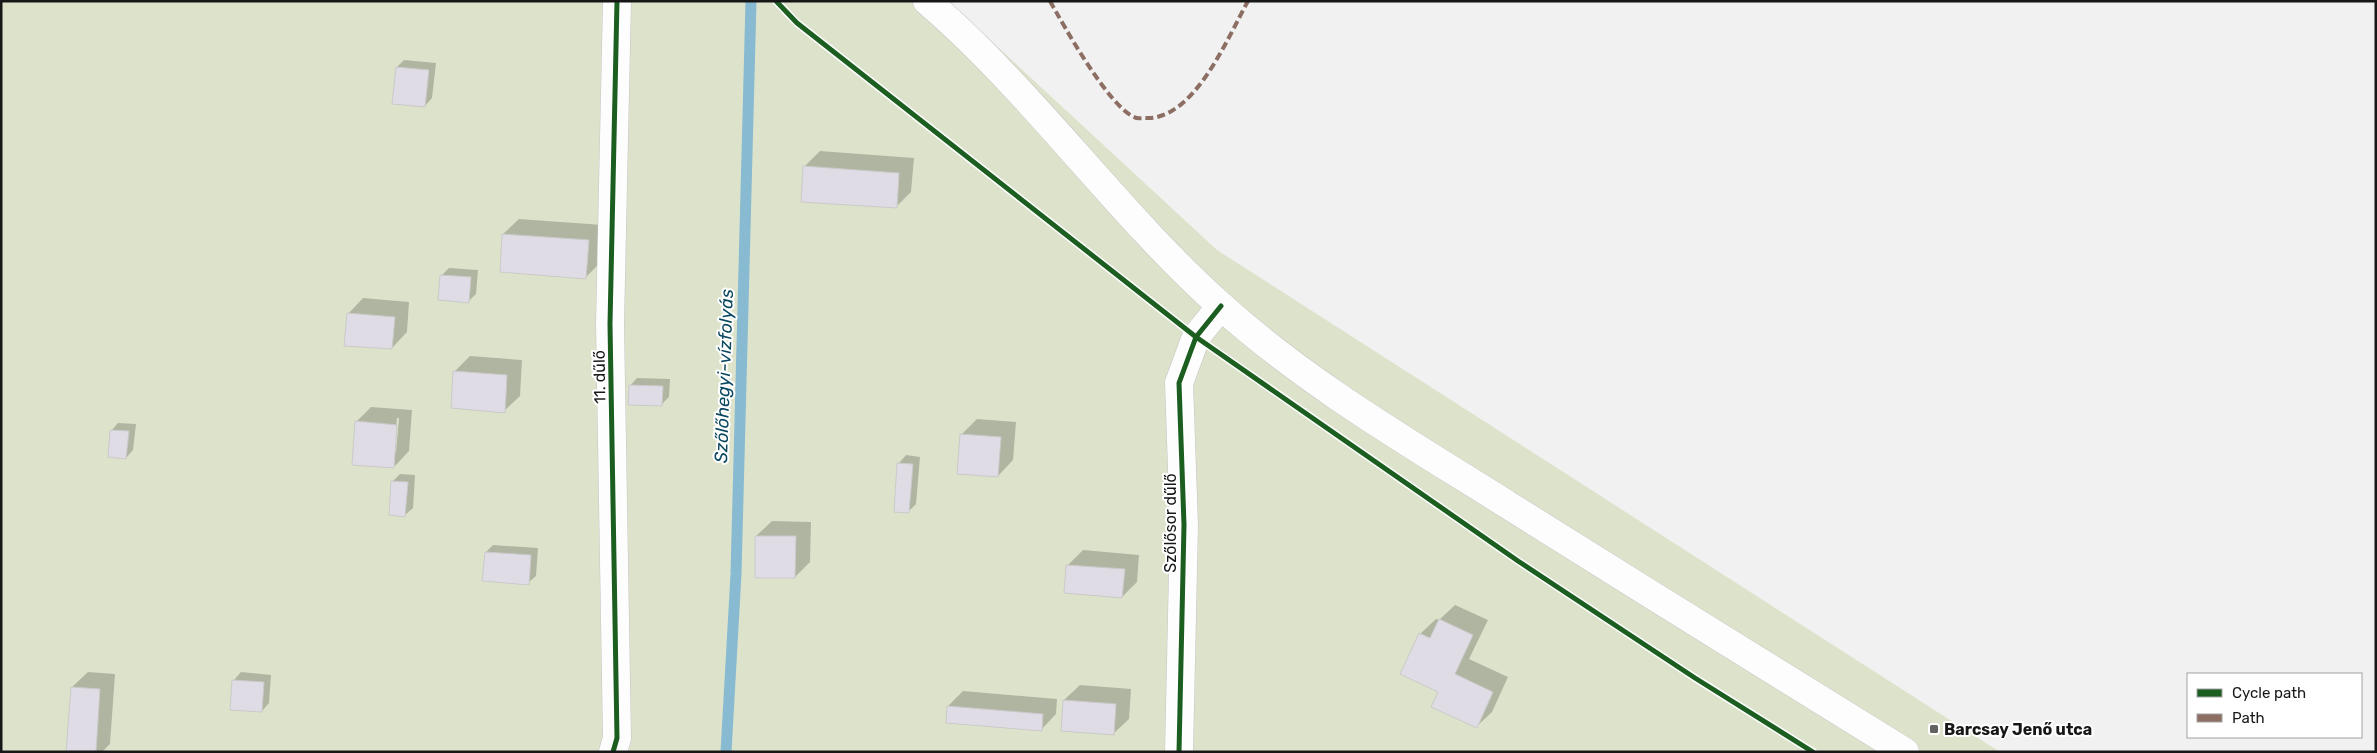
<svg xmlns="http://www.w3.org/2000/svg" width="2377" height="753" font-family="Rubik,sans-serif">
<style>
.green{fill:#dde3cb}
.shadow{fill:#0003;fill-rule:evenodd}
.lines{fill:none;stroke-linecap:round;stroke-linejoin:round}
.stream{stroke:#88bad2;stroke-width:11}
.building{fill:#e0dce5;stroke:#cacaca}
.minor-casing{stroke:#c4c4c5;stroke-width:29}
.secondary-casing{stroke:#c4c4c5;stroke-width:29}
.minor{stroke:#fdfdfd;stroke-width:28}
.secondary{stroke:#fdfdfd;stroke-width:28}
.quiet{stroke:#8d6e63;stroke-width:4;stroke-dasharray:8 4;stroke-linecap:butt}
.cycleway-casing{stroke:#fff;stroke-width:8}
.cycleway{stroke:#1b5e20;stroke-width:5}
.poi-dot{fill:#636364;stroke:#fff;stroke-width:2}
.labels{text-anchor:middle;stroke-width:4;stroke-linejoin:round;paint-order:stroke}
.street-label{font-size:16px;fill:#171718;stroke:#fff}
.poi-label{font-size:16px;font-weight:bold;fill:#171718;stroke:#fff;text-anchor:start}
.water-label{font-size:18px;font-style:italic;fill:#0b4860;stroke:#fff}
</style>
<rect width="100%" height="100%" fill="#f1f1f2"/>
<!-- green -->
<path class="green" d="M1,1H948L1217,250L2000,752H1Z"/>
<!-- shadow -->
<g class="shadow">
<path d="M404,60L436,63L432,98L425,106L397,67Z"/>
<path d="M820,151L914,158L911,192L896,207L805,166Z"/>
<path d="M519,219L603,225L600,263L585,278L501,271L503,234Z"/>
<path d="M449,268L478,270L476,294L469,301L442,275Z"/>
<path d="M363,298L409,302L407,332L392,348L348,314Z"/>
<path d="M470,356L522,360L520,396L504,411L455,371Z"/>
<path d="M637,378L670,379L669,397L662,404L630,386Z"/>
<path d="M371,407L412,410L409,451L394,467L356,422ZM397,418H399L396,452H394Z"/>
<path d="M977,419L1016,422L1013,460L998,476L962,434Z"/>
<path d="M118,423L136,424L133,450L126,458L111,431Z"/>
<path d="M906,455L920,457L916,504L908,512L899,463Z"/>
<path d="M400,474L415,475L413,508L405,515L392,482Z"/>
<path d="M772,521L811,522L810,562L795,577L756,536Z"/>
<path d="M493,545L538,548L536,576L528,583L486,552Z"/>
<path d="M1083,550L1139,555L1137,582L1122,597L1068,565Z"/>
<path d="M1455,605L1488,620L1469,659L1508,677L1492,712L1476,727L1439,691L1420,634L1436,619L1439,620Z"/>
<path d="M88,672L115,674L110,744L102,752H67L72,687Z"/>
<path d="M241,672L271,675L269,703L262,711L232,708L234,680Z"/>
<path d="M1080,685L1131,689L1129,719L1113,734L1064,700Z"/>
<path d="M963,691L1057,699L1056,714L1041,730L948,706Z"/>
</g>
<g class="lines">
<!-- stream -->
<path class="stream" d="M726,752L736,574L751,1"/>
</g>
<!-- building -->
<g class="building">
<path d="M396,67L429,70L425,107L392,104Z"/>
<path d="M803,166L899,173L897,208L801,202Z"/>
<path d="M502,234L589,240L586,279L500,272Z"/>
<path d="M440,275L471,277L469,303L438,300Z"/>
<path d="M347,313L395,317L392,349L344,346Z"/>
<path d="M453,371L507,375L505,413L451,408Z"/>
<path d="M629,385L663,386L662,406L628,405Z"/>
<path d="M355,421L397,425L394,468L352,465Z"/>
<path d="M110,430L129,431L126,459L108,457Z"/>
<path d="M960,434L1001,437L998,477L957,474Z"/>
<path d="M897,463L913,464L909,513L894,512Z"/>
<path d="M391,481L408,482L405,517L389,515Z"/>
<path d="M755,536H796L795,578H755Z"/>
<path d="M485,552L531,555L529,585L482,581Z"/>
<path d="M1066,565L1125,569L1122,598L1064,593Z"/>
<path d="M1439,619L1473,635L1455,674L1493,692L1477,728L1431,707L1438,692L1400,674L1419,633L1430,638Z"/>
<path d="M232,680L264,682L262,712L230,710Z"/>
<path d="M71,687L100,689L96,752H66Z"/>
<path d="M1063,700L1116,704L1114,735L1061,731Z"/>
<path d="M947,706L1043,714L1042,731L946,723Z"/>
</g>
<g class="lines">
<!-- minor casing -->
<g class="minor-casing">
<g id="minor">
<path d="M613,752L617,738L610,324L617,1"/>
<path d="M1179,752L1184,525L1179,383L1196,337L1221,306"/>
</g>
</g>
<!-- secondary casing -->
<g class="secondary-casing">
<path id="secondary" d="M927,1C1034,93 1116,212 1221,306C1306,383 1411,444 1508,505C1640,588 1772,670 1905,752"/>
</g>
<!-- minor -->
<use href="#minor" class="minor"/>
<!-- secondary -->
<use href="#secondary" class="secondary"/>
<!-- quiet -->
<path class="quiet" d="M1050,1C1065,28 1108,105 1134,117C1137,119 1142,118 1145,118C1194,121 1228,37 1248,1"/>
<!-- cycleway casing -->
<g class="cycleway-casing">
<g id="cycleway">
<path d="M776,1L797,23L1196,337L1518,561L1695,678L1813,752"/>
<path d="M613,752L617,738L610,324L617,1"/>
<path d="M1179,752L1184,525L1179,383L1196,337L1221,306"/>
</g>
</g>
<!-- cycleway -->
<use href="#cycleway" class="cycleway"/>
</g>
<!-- markers -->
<rect class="poi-dot" x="1929" y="724" width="10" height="10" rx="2.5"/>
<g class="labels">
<!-- street labels -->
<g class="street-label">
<text transform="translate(599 377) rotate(-91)" y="6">11. dűlő</text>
<text transform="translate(1170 523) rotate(-90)" y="6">Szőlősor dűlő</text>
</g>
<!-- poi labels -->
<g class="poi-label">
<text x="1944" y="735">Barcsay Jenő utca</text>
</g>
<!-- water labels -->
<g class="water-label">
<text transform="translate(724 376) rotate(-88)" y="6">Szőlőhegyi-vízfolyás</text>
</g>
</g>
<!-- border -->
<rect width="2377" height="753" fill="none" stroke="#171718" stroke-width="5"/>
<!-- legend -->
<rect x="2187" y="673" width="175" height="65" fill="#ffffff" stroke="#a2a2a3"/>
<rect x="2197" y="689" width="25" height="8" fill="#1b5e20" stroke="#a2a2a3"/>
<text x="2232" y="698" font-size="15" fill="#171718">Cycle path</text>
<rect x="2197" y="714" width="25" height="8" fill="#8d6e63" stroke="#a2a2a3"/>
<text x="2232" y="723" font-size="15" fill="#171718">Path</text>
</svg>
